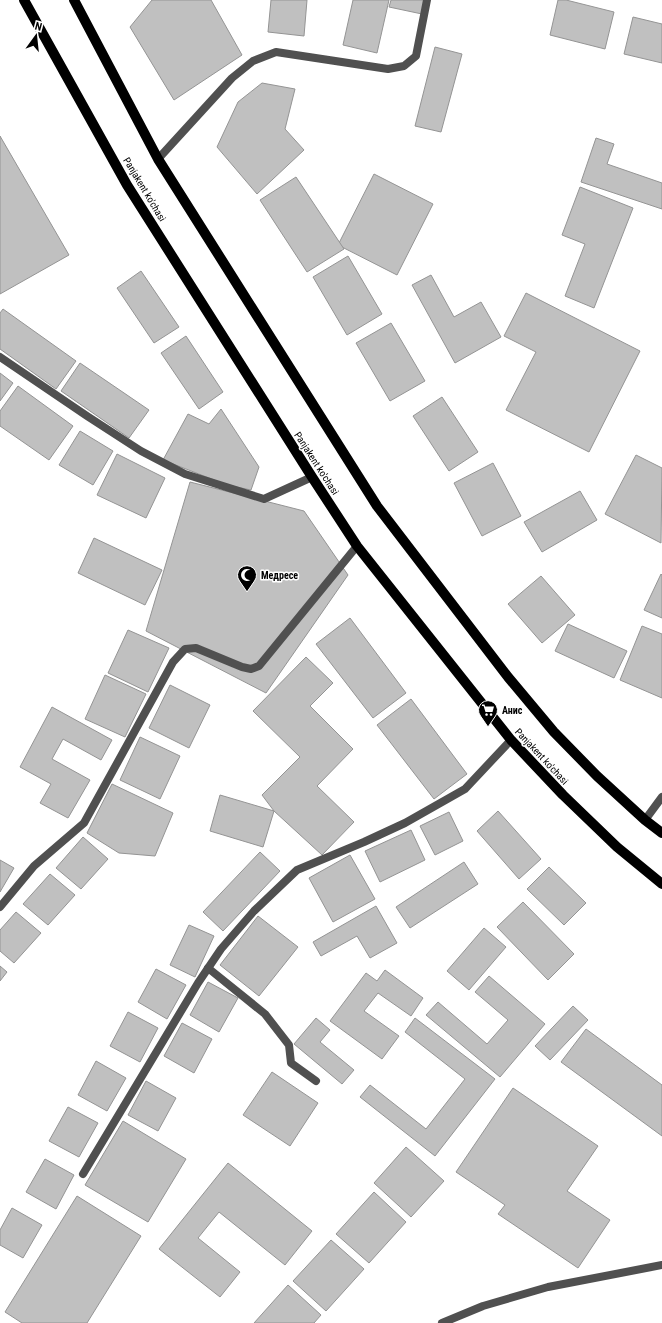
<svg xmlns="http://www.w3.org/2000/svg" width="662" height="1323" font-family="'Roboto Condensed',sans-serif">
<style>
.building{fill:#c0c0c0;stroke:#949494}
.lines{fill:none;stroke-linecap:round;stroke-linejoin:round}
.service{stroke:#505050;stroke-width:8}
.minor{stroke:#505050;stroke-width:8}
.tertiary{stroke:#505050;stroke-width:8}
.primary{stroke:#000;stroke-width:10}
.labels{text-anchor:middle;stroke-width:3;stroke-linejoin:round;paint-order:stroke}
.street-label{font-size:10px;fill:#000;stroke:#fff}
.poi-label{font-size:10px;font-weight:bold;fill:#000;stroke:#fff;text-anchor:start}
</style>
<rect width="100%" height="100%" fill="#fff"/>
<!-- building -->
<g class="building">
<path d="M152,0H211L242,55L174,100L130,27Z"/>
<path d="M271,0H307L304,36L268,32Z"/>
<path d="M353,0H389L377,53L343,45Z"/>
<path d="M391,0H425L422,14L389,7Z"/>
<path d="M558,0H566L614,12L605,49L550,35Z"/>
<path d="M633,17L662,24V63L624,54Z"/>
<path d="M435,47L462,54L441,132L415,126Z"/>
<path d="M262,83L295,89L285,129L304,150L257,194L217,147L238,102Z"/>
<path d="M0,136L69,255L0,294Z"/>
<path d="M596,138L614,144L607,164L662,183V209L581,182Z"/>
<path d="M374,174L433,204L397,275L338,245Z"/>
<path d="M296,177L344,249L307,272L260,200Z"/>
<path d="M580,187L633,208L594,308L565,296L585,244L562,235Z"/>
<path d="M348,256L382,314L347,335L313,277Z"/>
<path d="M141,271L179,327L154,343L117,288Z"/>
<path d="M431,275L454,317L481,302L501,337L455,363L412,285Z"/>
<path d="M526,293L640,351L589,452L506,410L536,352L504,336Z"/>
<path d="M3,309L76,361L56,389L0,349V313Z"/>
<path d="M391,323L425,381L390,401L356,343Z"/>
<path d="M186,336L223,392L199,409L161,353Z"/>
<path d="M80,363L149,410L129,438L61,391Z"/>
<path d="M0,373L13,383L0,401Z"/>
<path d="M18,386L73,426L49,460L0,426V411Z"/>
<path d="M442,397L478,452L449,471L413,416Z"/>
<path d="M221,409L259,467L251,490L227,485L163,460L188,414L209,424Z"/>
<path d="M80,431L113,451L93,485L59,465Z"/>
<path d="M117,454L165,478L146,518L97,495Z"/>
<path d="M636,455L662,468L661,543L605,514Z"/>
<path d="M493,463L521,516L482,536L454,483Z"/>
<path d="M190,482L304,511L348,575L266,693L146,631Z"/>
<path d="M580,491L597,520L542,552L524,522Z"/>
<path d="M94,538L162,570L145,605L78,573Z"/>
<path d="M661,574L662,575V618L644,610Z"/>
<path d="M541,576L575,615L542,643L508,604Z"/>
<path d="M350,618L406,693L373,718L316,644Z"/>
<path d="M568,624L627,651L614,678L555,651Z"/>
<path d="M642,626L662,634V698L620,680Z"/>
<path d="M128,630L169,648L148,692L108,673Z"/>
<path d="M306,657L333,683L310,706L353,749L317,786L354,822L322,855L274,811L262,795L300,757L253,711Z"/>
<path d="M105,675L146,694L125,737L85,719Z"/>
<path d="M170,685L210,705L189,748L149,728Z"/>
<path d="M411,699L467,774L434,799L377,725Z"/>
<path d="M52,707L112,740L101,760L63,739L52,759L90,780L68,818L40,803L51,784L20,767Z"/>
<path d="M140,737L180,756L160,799L120,780Z"/>
<path d="M112,784L173,813L155,856L119,853L87,833Z"/>
<path d="M220,795L274,811L263,847L210,831Z"/>
<path d="M498,811L541,859L519,879L477,831Z"/>
<path d="M449,812L463,841L435,855L420,826Z"/>
<path d="M411,830L425,860L380,882L365,851Z"/>
<path d="M83,837L108,859L81,889L56,868Z"/>
<path d="M260,852L280,871L223,931L203,912Z"/>
<path d="M350,855L375,899L333,922L309,878Z"/>
<path d="M0,860L14,868L0,892Z"/>
<path d="M464,862L478,884L410,928L396,907Z"/>
<path d="M549,867L586,903L564,925L527,889Z"/>
<path d="M50,874L75,895L48,925L23,904Z"/>
<path d="M523,902L574,954L548,980L497,927Z"/>
<path d="M376,906L397,943L370,958L357,936L321,956L313,942Z"/>
<path d="M16,912L41,933L14,963L0,951V930Z"/>
<path d="M258,916L298,947L259,996L220,965Z"/>
<path d="M189,925L214,936L195,977L170,965Z"/>
<path d="M484,928L506,947L469,990L447,971Z"/>
<path d="M0,966L7,972L0,981Z"/>
<path d="M156,969L186,985L167,1019L138,1002Z"/>
<path d="M385,970L423,998L411,1016L378,993L364,1011L399,1036L382,1059L330,1021L366,973L377,981Z"/>
<path d="M489,976L545,1024L500,1077L426,1015L438,1002L487,1044L508,1020L475,992Z"/>
<path d="M208,982L238,998L219,1032L190,1015Z"/>
<path d="M573,1006L588,1020L550,1060L535,1046Z"/>
<path d="M128,1012L158,1028L140,1062L110,1046Z"/>
<path d="M316,1018L330,1030L320,1042L354,1070L342,1084L294,1044Z"/>
<path d="M415,1018L495,1079L435,1156L360,1097L370,1085L426,1129L465,1079L405,1032Z"/>
<path d="M182,1023L212,1039L194,1073L164,1056Z"/>
<path d="M586,1029L662,1085V1136L561,1062Z"/>
<path d="M96,1061L126,1078L107,1111L78,1095Z"/>
<path d="M272,1072L318,1103L290,1146L243,1115Z"/>
<path d="M146,1081L176,1098L158,1131L128,1115Z"/>
<path d="M513,1088L598,1146L567,1191L610,1220L578,1268L498,1214L505,1205L456,1172Z"/>
<path d="M68,1107L98,1123L79,1157L49,1141Z"/>
<path d="M123,1121L186,1159L148,1222L85,1185Z"/>
<path d="M406,1147L444,1181L411,1217L374,1183Z"/>
<path d="M45,1159L74,1175L56,1209L26,1192Z"/>
<path d="M228,1163L312,1231L285,1265L219,1212L198,1238L240,1272L220,1297L159,1249Z"/>
<path d="M374,1192L406,1222L369,1263L336,1234Z"/>
<path d="M77,1196L141,1236L87,1323H22L5,1312Z"/>
<path d="M12,1208L42,1225L23,1258L0,1245V1230Z"/>
<path d="M331,1240L364,1269L326,1311L293,1281Z"/>
<path d="M288,1285L321,1315L314,1323H254Z"/>
</g>
<g class="lines">
<!-- service -->
<path class="service" d="M208,968L265,1014L289,1045L291,1063L316,1081"/>
<!-- minor -->
<g class="minor">
<path d="M158,159L232,78L253,61L276,52L388,69L404,66L416,56L427,0"/>
<path d="M0,357L87,416L141,451L185,474L264,499L312,477"/>
<path d="M0,907L34,866L84,823L173,662L185,649L196,648L242,667L251,669L259,666L357,546"/>
<path d="M83,1174L198,983L221,949L254,911L297,870L364,842L405,823L465,789L511,740"/>
<path d="M442,1323L483,1306L548,1287L662,1265"/>
</g>
<!-- tertiary -->
<path class="tertiary" d="M645,820L662,797"/>
<!-- primary -->
<g class="primary">
<path d="M24,0L127,185L312,477L357,546L511,740L563,795L617,847L662,884"/>
<path d="M74,0L158,159L377,506L508,677L554,732L597,776L645,820L662,833"/>
</g>
</g>
<!-- icons -->
<defs>
<g id="mosque-pin" transform="scale(1)"><path d="M0 17L-7.5 6A9.5 9.5 0 1 1 7.5 6Z" fill="#000" stroke="#fff"/><path d="M3.5-4.9A6 6 0 1 0 3.5 4.9A5 5 0 1 1 3.5-4.9Z" fill="#fff"/></g>
<g id="supermarket-pin" transform="scale(1)"><path d="M0 17L-7.5 6A9.5 9.5 0 1 1 7.5 6Z" fill="#000" stroke="#fff"/><path d="M-6-5.5h2.5l.6 2H6L4.5 2H-2.5L-4.4-4H-6ZM-1.5 3.2a1.3 1.3 0 1 0 .1 0ZM3 3.2a1.3 1.3 0 1 0 .1 0Z" fill="#fff"/></g>
</defs>
<g fill-rule="evenodd">
<use href="#mosque-pin" x="247" y="575"/>
<use href="#supermarket-pin" x="488" y="710"/>
</g>
<g class="labels">
<!-- street labels -->
<g class="street-label">
<text transform="translate(145 189) rotate(59)" y="4">Panjakent ko'chasi</text>
<text transform="translate(317 463) rotate(57)" y="4">Panjakent ko'chasi</text>
<text transform="translate(542 756) rotate(47)" y="4">Panjakent ko'chasi</text>
</g>
<!-- poi labels -->
<g class="poi-label">
<text x="261" y="579">Медресе</text>
<text x="502" y="714">Анис</text>
</g>
</g>
<!-- north arrow -->
<g transform="translate(36 36) rotate(15)" stroke="#ffffff" stroke-width="3" paint-order="stroke">
<path d="M0-3L7 15L0 10L-7 15Z" fill="#000000"/>
<text y="-6" font-size="11" font-weight="bold" text-anchor="middle" fill="#000000">N</text>
</g>
</svg>
